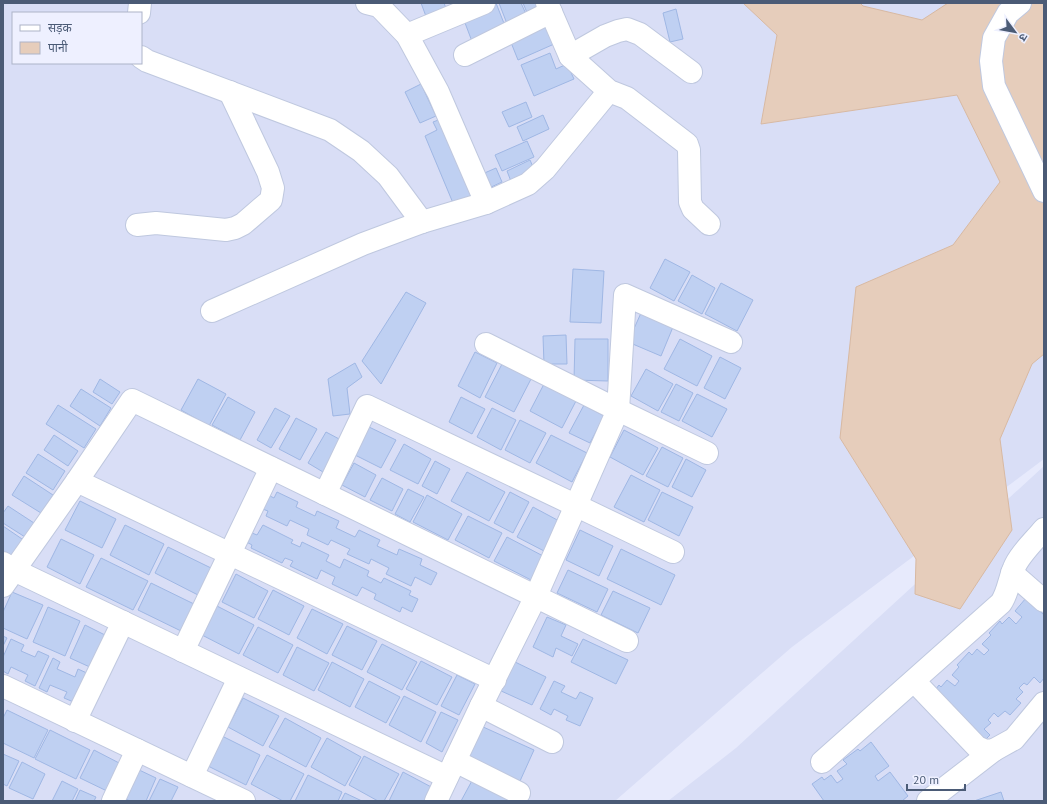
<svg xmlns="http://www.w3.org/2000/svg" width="1047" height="804" font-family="'PT Sans','Noto Sans Devanagari',sans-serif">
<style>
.residential{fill:#d9def6;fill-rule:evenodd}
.water{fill:#e6cdbb;stroke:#d8b9a2}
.building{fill:#bfd0f2;stroke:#9fb7e4}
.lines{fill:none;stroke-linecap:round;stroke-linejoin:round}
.minor-casing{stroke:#bfc8df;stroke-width:24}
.minor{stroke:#fff;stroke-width:22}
</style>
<rect width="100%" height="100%" fill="#e7eafc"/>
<!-- residential -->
<g class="residential">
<path d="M3,3H1044V459L792,647L615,801H3ZM13,13H141V63H13Z"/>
<path d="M1044,466V801H668L736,748Z"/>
</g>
<!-- water -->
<path class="water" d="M743,3H860L863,6L922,20L948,3H1044V354L1032,364L1000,439L1012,530L960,609L915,594L916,559L840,438L856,287L953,245L1000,182L957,95L761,124L777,35Z"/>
<!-- building -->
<g class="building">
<path d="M421,3H444L447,11L427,19Z"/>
<path d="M492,3H496L507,31L473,44L462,15Z"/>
<path d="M499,3H521L526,14L509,29Z"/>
<path d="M523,3H540L544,13L528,15Z"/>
<path d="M676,9L683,39L670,42L663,13Z"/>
<path d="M550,16L561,41L518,60L508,35Z"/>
<path d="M550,53L556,69L567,64L574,79L534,96L521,65Z"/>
<path d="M421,84L436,116L420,123L405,92Z"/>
<path d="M526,102L532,117L509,127L502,112Z"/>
<path d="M543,115L549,129L523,141L517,127Z"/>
<path d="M441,119L473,195L453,203L425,136L437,130L433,122Z"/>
<path d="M527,141L534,157L502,171L495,155Z"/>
<path d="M530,160L536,174L512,184L507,171Z"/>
<path d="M496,168L502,182L487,189L480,175Z"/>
<path d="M665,259L690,272L674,301L650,288Z"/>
<path d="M573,269L604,271L601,323L570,322Z"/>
<path d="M692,275L715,288L702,314L678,301Z"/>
<path d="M721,283L753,300L737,331L705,314Z"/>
<path d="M406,292L426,303L381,384L362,361Z"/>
<path d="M641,313L673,327L661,356L628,342Z"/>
<path d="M566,335L567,364H544L543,336Z"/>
<path d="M575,339H608V381L574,380Z"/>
<path d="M680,339L712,356L697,386L664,369Z"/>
<path d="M475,352L497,363L480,398L458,386Z"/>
<path d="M720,357L741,368L725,399L704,388Z"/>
<path d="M355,363L362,377L347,388L350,414L333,416L328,379Z"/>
<path d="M502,364L531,379L514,412L485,397Z"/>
<path d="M646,369L673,384L658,411L631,396Z"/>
<path d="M100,379L120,392L112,404L93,392Z"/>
<path d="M198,379L226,394L209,426L181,410Z"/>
<path d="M544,384L576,401L562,428L530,411Z"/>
<path d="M676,384L693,393L679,421L661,412Z"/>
<path d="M81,389L111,408L100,426L70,406Z"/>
<path d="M697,394L727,409L712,437L682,421Z"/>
<path d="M228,397L255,412L240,440L212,425Z"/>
<path d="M461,397L485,409L472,434L449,422Z"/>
<path d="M58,405L96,429L84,448L46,424Z"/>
<path d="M584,405L604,416L590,443L569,433Z"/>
<path d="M275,408L290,416L271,448L257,440Z"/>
<path d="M492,408L516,420L501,450L477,437Z"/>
<path d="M296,418L317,429L300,460L279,449Z"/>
<path d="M520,420L546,433L530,463L505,450Z"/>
<path d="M369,427L396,440L381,468L355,455Z"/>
<path d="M624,430L658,448L643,475L610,457Z"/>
<path d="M326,432L341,440L323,472L308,463Z"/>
<path d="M54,435L78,451L68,466L44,450Z"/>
<path d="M551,435L587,453L572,482L536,463Z"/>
<path d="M404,444L431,459L418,484L390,470Z"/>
<path d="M662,447L683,458L668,487L646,476Z"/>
<path d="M38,454L65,471L53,490L26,473Z"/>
<path d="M686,459L706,470L692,497L672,487Z"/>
<path d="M435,461L450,469L437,494L422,486Z"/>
<path d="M354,463L376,475L365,497L342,485Z"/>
<path d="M467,472L505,492L489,521L451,501Z"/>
<path d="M631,475L660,490L644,522L614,507Z"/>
<path d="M24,476L53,495L41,513L12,495Z"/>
<path d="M382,478L403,489L392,511L370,500Z"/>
<path d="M408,489L424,497L410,522L395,514Z"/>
<path d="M277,492L298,502L296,507L315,516L317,511L339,521L336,528L355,537L359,530L380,540L377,546L397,555L399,549L422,559L420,565L437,573L431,585L415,577L411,586L386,574L389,568L371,559L369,564L347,554L350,549L331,540L328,545L307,535L309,529L290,520L287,526L266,516L268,511L257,507L264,493L274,498Z"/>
<path d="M510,492L529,502L513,533L494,523Z"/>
<path d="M662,492L693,507L679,536L648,520Z"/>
<path d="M427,495L462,514L448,540L413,522Z"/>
<path d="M80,501L116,519L102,548L65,530Z"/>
<path d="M8,506L34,523L25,537L3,523V513Z"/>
<path d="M533,507L561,522L546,552L517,537Z"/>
<path d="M468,516L502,533L489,558L455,540Z"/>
<path d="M125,525L164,544L149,575L110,555Z"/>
<path d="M263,525L293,540L291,543L300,547L302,542L329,555L326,561L340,568L344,559L369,571L367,576L381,583L384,578L411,591L409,595L418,599L412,612L402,607L400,612L374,599L376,594L362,587L357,596L332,584L335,577L321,570L317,579L290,566L293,561L285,558L282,563L251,548L252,545L243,540L247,531L257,535Z"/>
<path d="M3,526L25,541L13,561L3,555Z"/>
<path d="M580,530L613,546L599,576L566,560Z"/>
<path d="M507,537L545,557L533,581L494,561Z"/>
<path d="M61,539L94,555L80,584L47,567Z"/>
<path d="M168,547L211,568L198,595L155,573Z"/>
<path d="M621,549L675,575L661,605L607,579Z"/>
<path d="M101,558L148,581L133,610L86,587Z"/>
<path d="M568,570L608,589L597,612L557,593Z"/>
<path d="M236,574L268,591L254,618L222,602Z"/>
<path d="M151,583L194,604L181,631L138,610Z"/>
<path d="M273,590L304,606L289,635L258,619Z"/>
<path d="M613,591L650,608L638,633L601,615Z"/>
<path d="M12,592L43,605L27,639L3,628V612Z"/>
<path d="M1026,598L1044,615V678L1040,683L1034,677L1027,685L1024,683L1019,688L1023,692L1016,699L1021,703L1010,715L1005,711L998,717L994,713L988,720L991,723L984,729L990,735L984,741L932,694L939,685L941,687L947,680L955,686L959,681L952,675L959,667L957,665L969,652L972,655L977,649L984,655L989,650L982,644L991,635L989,633L1000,621L1002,624L1009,617L1016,624L1022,617L1015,611Z"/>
<path d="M215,605L254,625L239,654L200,634Z"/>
<path d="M48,607L80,621L65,656L33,642Z"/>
<path d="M312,609L343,624L327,654L297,638Z"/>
<path d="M547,617L566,625L561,636L578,644L572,656L556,648L553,657L533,647Z"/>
<path d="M85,625L107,636L92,668L70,658Z"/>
<path d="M347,626L377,641L362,670L332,655Z"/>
<path d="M258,627L293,645L278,673L243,655Z"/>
<path d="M3,636L7,638L3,646Z"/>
<path d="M11,639L24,645L21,651L35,657L38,651L49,656L35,686L25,681L28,675L11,667L8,674L3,671V657Z"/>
<path d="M583,639L628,660L616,684L571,662Z"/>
<path d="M382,644L417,662L402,690L367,672Z"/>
<path d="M297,647L329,663L314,691L283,675Z"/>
<path d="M53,658L60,662L57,669L75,677L78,669L89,674L76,703L64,698L67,692L50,685L47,692L39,688Z"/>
<path d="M421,661L452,677L437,705L406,689Z"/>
<path d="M513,661L546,677L532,705L499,690Z"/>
<path d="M332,662L364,679L350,707L318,690Z"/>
<path d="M457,675L475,684L459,715L441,706Z"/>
<path d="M369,681L400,697L386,723L355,707Z"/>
<path d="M554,681L565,686L561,692L576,699L580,692L593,698L580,726L566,720L568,716L554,709L551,715L540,709Z"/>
<path d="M404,696L436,712L421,742L389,725Z"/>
<path d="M243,698L279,716L263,746L228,727Z"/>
<path d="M7,710L48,730L34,758L3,743V718Z"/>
<path d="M441,712L458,720L442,752L426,743Z"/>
<path d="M285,718L321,738L306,767L269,747Z"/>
<path d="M481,726L534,750L520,781L467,756Z"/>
<path d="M50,730L90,750L76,779L35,759Z"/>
<path d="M222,736L260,755L246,785L208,766Z"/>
<path d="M327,738L361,757L345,786L311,767Z"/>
<path d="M871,742L889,766L875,776L878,781L890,772L908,796L902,801H824L812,784L822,777L824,780L831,775L837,783L843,779L837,771L847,764L843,760L858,749L860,751Z"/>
<path d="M94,750L123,765L109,792L80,778Z"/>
<path d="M3,754L19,761L7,786L3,784Z"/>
<path d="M267,755L304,774L290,801H283L251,784Z"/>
<path d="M364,756L399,774L384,801H378L349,785Z"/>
<path d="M22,762L45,774L33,799L9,788Z"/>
<path d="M135,768L156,778L146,801H130L121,797Z"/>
<path d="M403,772L435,789L429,801H389Z"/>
<path d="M308,775L342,792L338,801H295Z"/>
<path d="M474,777L511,801H461Z"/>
<path d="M160,779L178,787L171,801H149Z"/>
<path d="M62,781L78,789L72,801H52Z"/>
<path d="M80,790L96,797L94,801H75Z"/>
<path d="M1001,792L1004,801H974Z"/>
<path d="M345,793L362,801H341Z"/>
</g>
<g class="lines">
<!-- minor casing -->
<g class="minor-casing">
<g id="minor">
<path d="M367,3L379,6L407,35L438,92L486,203"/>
<path d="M547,3L570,56L609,91L627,98L687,144L689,150L690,202L693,209L709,224"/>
<path d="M1020,3L1008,13L994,38L991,61L994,86L1044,191"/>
<path d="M139,13L140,3"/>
<path d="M407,35L484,3"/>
<path d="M465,55L551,12"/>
<path d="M570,56L605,36L618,31L627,29L640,34L691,72"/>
<path d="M141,57L147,61L330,130L361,151L388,176L422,222"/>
<path d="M137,225L156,223L226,230L235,228L243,224L271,200L273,188L268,172L230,92"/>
<path d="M212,311L363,244L422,222L486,203L528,184L545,169L609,91"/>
<path d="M486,344L618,410L707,453"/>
<path d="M77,481L495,680"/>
<path d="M325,494L367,406L575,505L673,552"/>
<path d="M3,563L14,570L447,777"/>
<path d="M1012,573L1044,601"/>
<path d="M3,586L77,481L132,400L627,641"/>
<path d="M183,651L271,468"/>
<path d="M914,681L977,747L986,751L994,750L1014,739L1044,703"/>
<path d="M3,686L244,801"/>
<path d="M481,706L552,742"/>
<path d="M75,721L123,622"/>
<path d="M455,761L519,793"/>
<path d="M822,762L1001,603C1008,593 1009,580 1014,568C1019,555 1035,540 1044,529"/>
<path d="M192,776L239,678"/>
<path d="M113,801L137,750"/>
<path d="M436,801L481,706L536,596L618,410L625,295L731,342"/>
<path d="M928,801L994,750"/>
</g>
</g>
<!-- minor -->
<use href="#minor" class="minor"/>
</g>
<!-- border -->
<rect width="1047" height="804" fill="none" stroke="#4b5b76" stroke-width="8"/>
<!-- legend -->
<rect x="12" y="12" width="130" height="52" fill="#eef0ff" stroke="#adb4c8"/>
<rect x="20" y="25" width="20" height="6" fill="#ffffff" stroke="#adb4c8"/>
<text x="48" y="32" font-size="12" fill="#4b5b76">सड़क</text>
<rect x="20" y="42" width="20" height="12" fill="#e6cdbb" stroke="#adb4c8"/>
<text x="48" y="52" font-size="12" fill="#4b5b76">पानी</text>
<!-- north arrow -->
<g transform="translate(1015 32) rotate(122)" stroke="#eef0ff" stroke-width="3" paint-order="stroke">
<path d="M0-3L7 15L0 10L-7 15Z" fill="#4b5b76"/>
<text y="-6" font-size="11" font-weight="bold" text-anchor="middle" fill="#4b5b76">उ</text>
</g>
<!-- scale -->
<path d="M907 784v6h58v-6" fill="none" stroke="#4b5b76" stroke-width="2"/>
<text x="913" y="784" font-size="12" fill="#4b5b76" stroke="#eef0ff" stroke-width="3" paint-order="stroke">20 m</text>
</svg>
